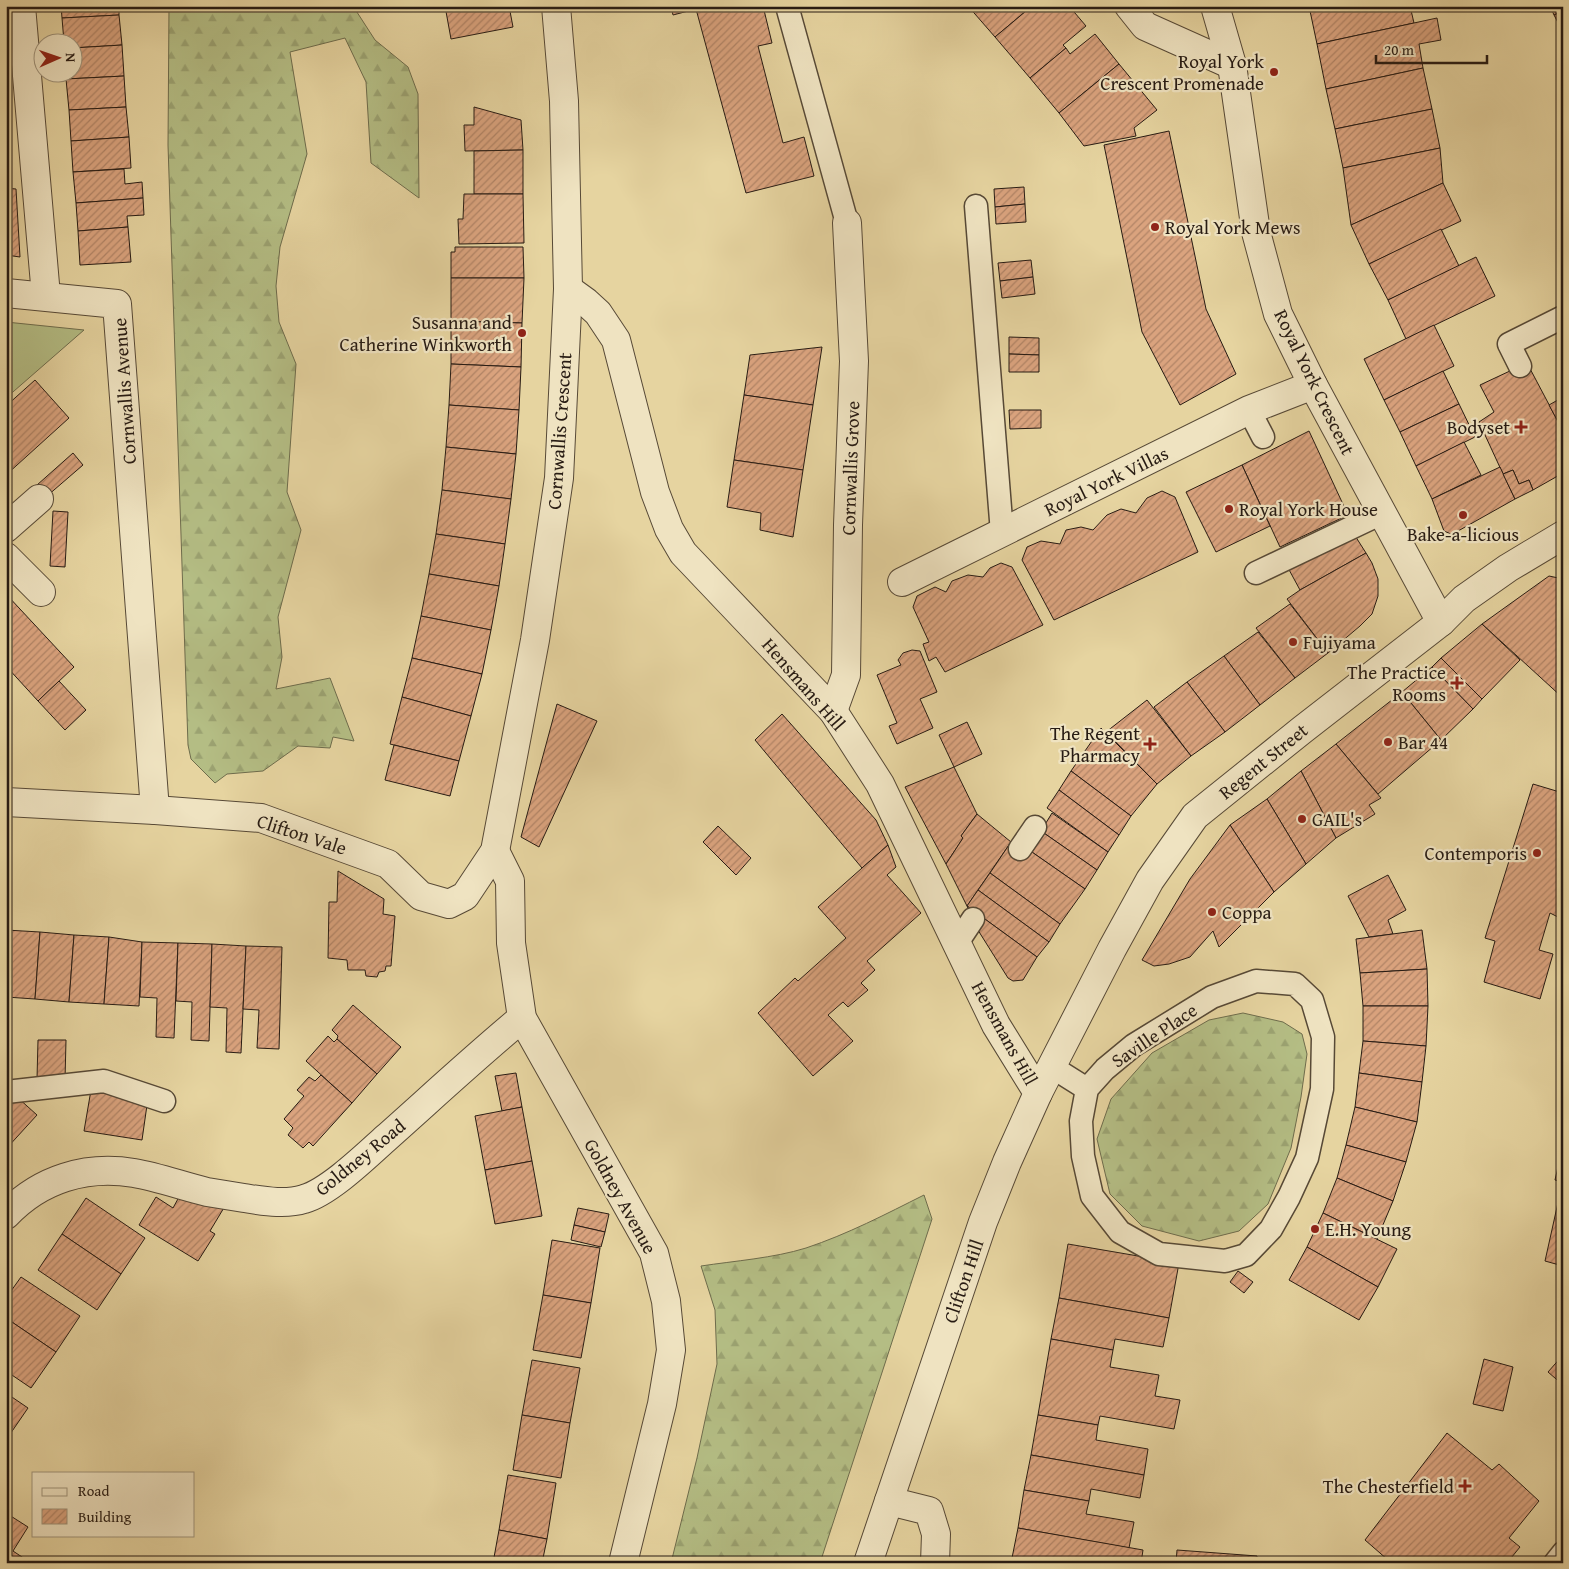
<svg xmlns="http://www.w3.org/2000/svg" width="1569" height="1569" font-family="'Gentium Book Plus',serif">
<style>
.forest{fill:url(#forest-firs);stroke:#6e6c4c}
.garden{fill:#b4bd84;stroke:#6e6c4c}
.building{fill:url(#building-hatch);stroke:#271b13}
.lines{fill:none;stroke-linecap:round;stroke-linejoin:round}
.lane-casing{stroke:#574936;stroke-width:25}
.street-casing{stroke:#574936;stroke-width:30}
.lane{stroke:#efe3c1;stroke-width:22}
.street{stroke:#efe3c1;stroke-width:28}
.poi-dot{fill:#8f2418;stroke:#efe3c1;stroke-width:2}
.labels{text-anchor:middle;stroke-width:4.5;stroke-linejoin:round;paint-order:stroke}
.poi-label{font-size:19px;fill:#271b13;stroke:#efe3c1;text-anchor:end}
.street-label{font-size:19px;fill:#271b13;stroke:#efe3c1}
</style>
<defs>
<pattern id="forest-firs" width="22" height="20" patternUnits="userSpaceOnUse" patternTransform="scale(1.25)"><rect width="22" height="20" fill="#b4bd84"/><path d="M5 1l3.5 6h-7zM16 11l3.5 6h-7z" fill="#9ba271"/></pattern>
<pattern id="building-hatch" width="6" height="6" patternUnits="userSpaceOnUse" patternTransform="scale(1.25)"><rect width="6" height="6" fill="#daa37e"/><path d="M-1 1l2-2M0 6l6-6M5 7l2-2" fill="none" stroke="#b18466"/></pattern>
</defs>
<rect width="100%" height="100%" fill="#e6d4a0"/>
<filter id="stains"><feTurbulence type="fractalNoise" baseFrequency=".004" numOctaves="4"/><feColorMatrix values="0 0 0 0 .2 0 0 0 0 .09 0 0 0 0 .02 0 0 0 .5 -.17"/></filter>
<radialGradient id="worn" r=".72"><stop offset=".6" stop-color="#630" stop-opacity="0"/><stop offset="1" stop-color="#630" stop-opacity=".3"/></radialGradient>
<!-- forest -->
<g class="forest">
<path d="M169,6H353L375,40L408,67L418,94L419,198L371,163L366,82L345,38L290,52L307,154L280,247L276,286L279,322L296,364L287,492L301,530L278,617L282,657L276,689L330,678L354,741L333,737L330,748L298,746L263,771L227,774L215,783L191,759L188,745L168,145Z"/>
<path d="M1243,1013L1283,1022L1302,1034L1307,1054L1301,1097L1291,1148L1268,1204L1239,1231L1199,1241L1142,1226L1110,1194L1097,1139L1111,1099L1152,1053L1209,1020Z"/>
<path d="M924,1195L932,1219L820,1563H671L697,1458L717,1364L715,1310L701,1266C734,1261 774,1258 806,1248C848,1234 886,1214 924,1195Z"/>
</g>
<!-- garden -->
<path class="garden" d="M6,322L84,330L6,398Z"/>
<!-- building -->
<g class="building">
<path d="M61,6H119V15L62,18Z"/>
<path d="M445,6H509L513,27L451,39Z"/>
<path d="M671,6H763L772,43L758,46L783,143L804,137L814,176L746,193L696,9L673,15Z"/>
<path d="M968,6H1032L995,37Z"/>
<path d="M1032,6H1069L1086,26L1063,45L1066,48L1030,78L995,37Z"/>
<path d="M1309,6H1410L1414,23L1317,44Z"/>
<path d="M1550,6H1563V11L1554,15Z"/>
<path d="M1563,11V32L1554,15Z"/>
<path d="M119,15L122,45L72,48V42H64L62,18Z"/>
<path d="M1437,18L1441,40L1419,44L1423,68L1326,89L1317,44Z"/>
<path d="M1095,34L1119,64L1059,113L1030,78L1066,48L1070,54Z"/>
<path d="M122,45L124,76L66,79V72H72V48Z"/>
<path d="M6,64L11,126H6Z"/>
<path d="M1119,64L1157,110L1134,128L1136,136L1084,146L1059,113Z"/>
<path d="M1423,68L1432,109L1335,129L1326,89Z"/>
<path d="M124,76L126,107L69,110L66,79Z"/>
<path d="M126,107L129,137L71,141L69,110Z"/>
<path d="M474,107L521,120L523,150L465,151L464,125H474Z"/>
<path d="M1432,109L1440,148L1343,168L1335,129Z"/>
<path d="M1169,131L1206,309L1236,374L1180,405L1142,332L1104,145Z"/>
<path d="M129,137L131,168L73,172L71,141Z"/>
<path d="M1440,148L1443,183L1351,225L1343,168Z"/>
<path d="M523,150V194H474V151Z"/>
<path d="M124,169L125,184L142,182L143,198L76,203L73,172Z"/>
<path d="M1443,183L1461,221L1369,264L1351,225Z"/>
<path d="M1024,187L1025,204L995,207L994,189Z"/>
<path d="M6,188L16,189L20,257L6,255Z"/>
<path d="M464,194H523L524,243L459,244L458,219H463Z"/>
<path d="M143,198L144,215L127,216L128,227L78,231L76,203Z"/>
<path d="M1025,204L1026,222L996,224L995,207Z"/>
<path d="M128,227L131,262L80,265L78,231Z"/>
<path d="M1441,229L1459,266L1388,300L1369,264Z"/>
<path d="M455,247H523L524,278H451V252H455Z"/>
<path d="M1476,257L1495,296L1406,339L1388,300Z"/>
<path d="M1031,260L1033,277L1000,281L998,263Z"/>
<path d="M1033,277L1035,294L1002,298L1000,281Z"/>
<path d="M451,278H524L522,323L451,321Z"/>
<path d="M451,321L522,323L521,367L451,364Z"/>
<path d="M1434,325L1454,366L1384,400L1364,359Z"/>
<path d="M1009,337L1039,338V355L1009,354Z"/>
<path d="M822,347L813,405L744,395L750,355Z"/>
<path d="M1009,354L1039,355V372H1009Z"/>
<path d="M1527,363L1563,431V473L1533,490L1529,480L1519,484L1513,470L1503,474L1479,422L1494,412L1480,385Z"/>
<path d="M451,364L521,367L519,410L449,405Z"/>
<path d="M1443,371L1459,404L1400,432L1384,400Z"/>
<path d="M35,380L69,418L6,475V406Z"/>
<path d="M744,395L813,405L803,470L734,460Z"/>
<path d="M1563,397V431L1549,405Z"/>
<path d="M1459,404L1475,437L1416,466L1400,432Z"/>
<path d="M449,405L519,410L516,454L446,447Z"/>
<path d="M1009,410H1041V428L1010,429Z"/>
<path d="M1309,431L1348,515L1280,547L1242,465Z"/>
<path d="M1464,442L1481,475L1432,499L1416,466Z"/>
<path d="M446,447L516,454L511,499L442,490Z"/>
<path d="M73,453L83,465L47,496L37,485Z"/>
<path d="M734,460L803,470L793,537L760,530L761,513L727,507Z"/>
<path d="M1242,465L1270,526L1216,552L1186,492Z"/>
<path d="M1500,467L1515,499L1458,531L1451,534L1444,531L1432,499Z"/>
<path d="M1513,470L1519,484L1529,480L1533,490L1515,499L1503,474Z"/>
<path d="M442,490L511,499L505,544L436,534Z"/>
<path d="M1162,491L1175,497L1198,552L1054,620L1022,560L1027,547L1041,541L1060,544L1066,530L1081,527L1093,530L1107,515L1121,509L1136,513L1147,498Z"/>
<path d="M53,511L68,512L65,567L50,566Z"/>
<path d="M1352,531L1366,553L1300,590L1287,566Z"/>
<path d="M436,534L505,544L499,586L429,574Z"/>
<path d="M1366,553L1372,563L1378,579V596L1372,614L1360,626L1328,653L1287,599L1300,590Z"/>
<path d="M1001,563L1012,567L1043,625L945,672L936,657L929,661L923,644L929,642L913,607L917,596L935,587L946,592L952,581L968,575L983,577L990,568Z"/>
<path d="M429,574L499,586L491,630L421,616Z"/>
<path d="M1549,576L1563,579V698L1482,624Z"/>
<path d="M6,594L74,667L38,701L6,666Z"/>
<path d="M1290,604L1328,653L1295,678L1256,628Z"/>
<path d="M421,616L491,630L482,674L412,658Z"/>
<path d="M1482,624L1520,660L1482,699L1441,658Z"/>
<path d="M1258,632L1295,678L1260,705L1224,656Z"/>
<path d="M912,650L920,651L937,692L920,699L933,728L897,744L889,726L897,723L877,675L901,665L898,660L903,653Z"/>
<path d="M1224,656L1260,705L1225,732L1187,682Z"/>
<path d="M412,658L482,674L471,716L402,697Z"/>
<path d="M1441,658L1482,699L1473,709L1432,667Z"/>
<path d="M1432,667L1473,709L1441,740L1402,692Z"/>
<path d="M59,681L86,710L65,730L38,701Z"/>
<path d="M1187,682L1225,732L1191,756L1154,707Z"/>
<path d="M1402,692L1441,740L1378,794L1336,744Z"/>
<path d="M402,697L471,716L459,761L390,744Z"/>
<path d="M1147,700L1191,756L1157,784L1106,732Z"/>
<path d="M557,704L597,721L539,847L521,837Z"/>
<path d="M782,714L876,820L888,845L862,868L755,740Z"/>
<path d="M967,722L982,754L954,767L939,735Z"/>
<path d="M1101,728L1157,784L1131,816L1071,771Z"/>
<path d="M1336,744L1381,798L1369,805L1375,814L1336,838L1301,771Z"/>
<path d="M394,745L459,761L450,796L385,780Z"/>
<path d="M954,767L977,814L961,836L963,838L946,864L905,787Z"/>
<path d="M1071,771L1131,816L1119,835L1059,790Z"/>
<path d="M1301,771L1336,838L1306,864L1267,799Z"/>
<path d="M1533,784L1563,793V917L1562,919L1550,913L1539,950L1553,954L1540,999L1484,982L1495,941L1485,938Z"/>
<path d="M1059,790L1119,835L1108,852L1047,808Z"/>
<path d="M1267,799L1306,864L1274,892L1230,825Z"/>
<path d="M1052,813L1108,852L1097,870L1041,831Z"/>
<path d="M977,814L1011,842L967,906L946,864L963,838L961,836Z"/>
<path d="M1230,825L1274,892L1219,947L1213,931L1190,957L1169,964L1154,966L1142,960L1190,879Z"/>
<path d="M718,826L751,858L736,875L703,842Z"/>
<path d="M1041,831L1097,870L1085,889L1029,850Z"/>
<path d="M1011,842L1029,850L1085,889L1060,924L990,873Z"/>
<path d="M888,845L896,867L887,875L921,913L867,961L875,970L861,983L868,990L848,1007L843,1002L828,1015L853,1041L813,1076L758,1013L795,978L798,981L846,938L818,907Z"/>
<path d="M338,871L384,899L383,914L395,916L391,966H386L385,971L379,972L377,977L366,976L365,970H348L347,960L328,958L329,902H337Z"/>
<path d="M990,873L1060,924L1049,942L978,890Z"/>
<path d="M1388,875L1406,910L1388,920L1393,934L1369,937L1348,896Z"/>
<path d="M978,890L1049,942L1037,957L967,906Z"/>
<path d="M967,906L1037,957L1023,980L1013,981L1008,978L976,927Z"/>
<path d="M6,930L40,932L35,999L6,997Z"/>
<path d="M1422,930L1427,969L1360,973L1356,939Z"/>
<path d="M40,932L74,935L69,1002L35,999Z"/>
<path d="M74,935L109,937L104,1004L69,1002Z"/>
<path d="M109,937L142,942L139,1006L104,1004Z"/>
<path d="M142,942L178,943L174,1038L156,1037L157,998L140,997Z"/>
<path d="M178,943L212,944L209,1041L191,1040L192,1002L176,1001Z"/>
<path d="M212,944L246,946L241,1053L226,1052L227,1008L210,1007Z"/>
<path d="M246,946L282,947L279,1049L257,1048L259,1010L243,1009Z"/>
<path d="M1427,969L1428,1006H1363L1360,973Z"/>
<path d="M353,1005L401,1047L377,1074L337,1039L338,1036L332,1030Z"/>
<path d="M1363,1006H1428L1426,1046L1363,1041Z"/>
<path d="M328,1036L334,1042L337,1039L377,1074L352,1103L306,1061Z"/>
<path d="M38,1040H66L65,1080L37,1079Z"/>
<path d="M1363,1041L1426,1046L1422,1082L1359,1073Z"/>
<path d="M516,1073L522,1107L502,1111L495,1076Z"/>
<path d="M1359,1073L1422,1082L1417,1122L1355,1107Z"/>
<path d="M321,1075L352,1103L313,1146L309,1142L303,1148L288,1135L293,1128L284,1119L304,1096L297,1090L309,1077L315,1081Z"/>
<path d="M91,1090L148,1098L142,1140L84,1131Z"/>
<path d="M17,1097L37,1115L6,1149V1109Z"/>
<path d="M522,1107L532,1161L485,1170L475,1116Z"/>
<path d="M1355,1107L1417,1122L1406,1162L1346,1145Z"/>
<path d="M1346,1145L1406,1162L1393,1201L1337,1178Z"/>
<path d="M1562,1149H1563V1182L1555,1180Z"/>
<path d="M532,1161L542,1216L495,1224L485,1170Z"/>
<path d="M1337,1178L1393,1201L1377,1239L1323,1213Z"/>
<path d="M1561,1189L1563,1190V1266L1545,1261Z"/>
<path d="M156,1197L173,1208L179,1197L225,1206L210,1231L215,1234L198,1261L139,1225Z"/>
<path d="M86,1198L145,1238L121,1274L62,1234Z"/>
<path d="M578,1208L609,1214L605,1232L574,1225Z"/>
<path d="M1323,1213L1397,1249L1378,1287L1307,1247Z"/>
<path d="M574,1225L605,1232L601,1247L571,1240Z"/>
<path d="M62,1234L121,1274L97,1310L38,1270Z"/>
<path d="M552,1240L600,1248L591,1303L543,1295Z"/>
<path d="M1068,1244L1179,1263L1169,1318L1059,1298Z"/>
<path d="M1307,1247L1378,1287L1359,1320L1289,1280Z"/>
<path d="M1238,1271L1253,1282L1244,1293L1230,1282Z"/>
<path d="M21,1277L80,1316L56,1352L6,1318V1298Z"/>
<path d="M543,1295L591,1303L581,1358L533,1350Z"/>
<path d="M1059,1298L1169,1318L1163,1347L1115,1339L1113,1350L1051,1339Z"/>
<path d="M6,1318L56,1352L31,1388L6,1371Z"/>
<path d="M1051,1339L1113,1350L1110,1367L1159,1375L1155,1396L1180,1400L1174,1429L1100,1416L1098,1425L1038,1415Z"/>
<path d="M1563,1355V1385L1548,1372Z"/>
<path d="M1484,1359L1513,1367L1503,1411L1473,1404Z"/>
<path d="M532,1360L580,1368L570,1423L522,1415Z"/>
<path d="M6,1393L28,1408L6,1440Z"/>
<path d="M522,1415L570,1423L561,1478L513,1470Z"/>
<path d="M1038,1415L1098,1425L1096,1440L1148,1449L1144,1475L1031,1455Z"/>
<path d="M1447,1433L1492,1470L1499,1464L1539,1501L1509,1538L1520,1547L1507,1563H1387L1388,1560L1365,1540Z"/>
<path d="M1031,1455L1144,1475L1140,1498L1091,1489L1089,1501L1024,1490Z"/>
<path d="M508,1475L556,1483L547,1539L499,1530Z"/>
<path d="M1024,1490L1089,1501L1086,1514L1134,1522L1129,1548L1018,1528Z"/>
<path d="M6,1513L28,1527L13,1551L31,1563H6Z"/>
<path d="M1018,1528L1143,1550L1141,1563H1011Z"/>
<path d="M499,1530L547,1539L542,1563H493Z"/>
<path d="M1177,1550L1257,1556V1563H1176Z"/>
</g>
<g class="lines">
<!-- lane casing -->
<g class="lane-casing">
<g id="lane">
<path d="M787,6L847,223"/>
<path d="M976,206L1002,533"/>
<path d="M1520,366L1509,344L1563,317"/>
<path d="M1249,410L1263,437"/>
<path d="M1256,573L1382,513"/>
<path d="M1020,849L1035,827"/>
<path d="M957,943L973,919"/>
<path d="M1256,981L1295,984L1312,1000L1323,1037L1322,1089L1307,1158L1289,1197L1271,1229L1246,1255L1225,1261L1159,1254L1120,1232L1092,1196L1083,1156L1081,1121L1087,1089L1105,1069L1134,1045L1212,997Z"/>
<path d="M1052,1067L1087,1089"/>
<path d="M6,1092L104,1081L164,1101"/>
<path d="M1555,1563L1563,1553"/>
</g>
</g>
<!-- street casing -->
<g class="street-casing">
<g id="street">
<path d="M21,6L46,296"/>
<path d="M1129,6L1145,26L1232,65"/>
<path d="M1215,6L1232,65L1256,232L1278,314L1313,385L1441,622"/>
<path d="M568,289L586,302L598,313L616,340L655,492L669,529L683,553L833,711L880,784L996,1025L1038,1093"/>
<path d="M6,293L117,304L155,810"/>
<path d="M6,528L39,499"/>
<path d="M6,557L41,592"/>
<path d="M902,582L1249,410L1313,385"/>
<path d="M833,711L846,675L848,525L854,361L847,223"/>
<path d="M6,802L155,810L261,818L388,864L421,896L449,904L465,896L495,851L535,640L559,478L568,289L564,101L556,6"/>
<path d="M495,851L510,881L511,943L522,1018L654,1253L666,1301L671,1350L662,1404L623,1563"/>
<path d="M6,1215C40,1179 86,1165 134,1173C158,1177 182,1186 207,1192C219,1194 232,1196 244,1198C264,1201 285,1205 304,1199C329,1192 366,1156 386,1138C431,1098 475,1057 522,1018"/>
<path d="M889,1501L929,1511L936,1534L935,1563"/>
<path d="M868,1563L983,1222L1007,1162L1038,1093L1112,949L1150,880L1195,816L1302,730L1441,622L1464,599L1508,568L1563,535"/>
</g>
</g>
<!-- lane -->
<use href="#lane" class="lane"/>
<!-- street -->
<use href="#street" class="street"/>
</g>
<!-- markers -->
<g class="poi-dot">
<circle cx="1274" cy="72" r="5"/>
<circle cx="1155" cy="227" r="5"/>
<circle cx="522" cy="333" r="5"/>
<path d="M1518.5 419.5h5v5h5v5h-5v5h-5v-5h-5v-5h5z"/>
<circle cx="1229" cy="509" r="5"/>
<circle cx="1463" cy="515" r="5"/>
<circle cx="1293" cy="642" r="5"/>
<path d="M1454.5 675.5h5v5h5v5h-5v5h-5v-5h-5v-5h5z"/>
<circle cx="1388" cy="742" r="5"/>
<path d="M1147.5 736.5h5v5h5v5h-5v5h-5v-5h-5v-5h5z"/>
<circle cx="1302" cy="819" r="5"/>
<circle cx="1537" cy="853" r="5"/>
<circle cx="1212" cy="912" r="5"/>
<circle cx="1315" cy="1229" r="5"/>
<path d="M1462.5 1478.5h5v5h5v5h-5v5h-5v-5h-5v-5h5z"/>
</g>
<g class="labels">
<!-- poi labels -->
<g class="poi-label">
<text x="1264" y="68">Royal York<tspan x="1264" dy="22">Crescent Promenade</tspan></text>
<text x="1165" y="234" text-anchor="start">Royal York Mews</text>
<text x="512" y="329">Susanna and<tspan x="512" dy="22">Catherine Winkworth</tspan></text>
<text x="1510" y="434">Bodyset</text>
<text x="1239" y="516" text-anchor="start">Royal York House</text>
<text x="1463" y="541" text-anchor="middle">Bake-a-licious</text>
<text x="1303" y="649" text-anchor="start">Fujiyama</text>
<text x="1446" y="679">The Practice<tspan x="1446" dy="22">Rooms</tspan></text>
<text x="1140" y="740">The Regent<tspan x="1140" dy="22">Pharmacy</tspan></text>
<text x="1398" y="749" text-anchor="start">Bar 44</text>
<text x="1312" y="826" text-anchor="start">GAIL's</text>
<text x="1527" y="860">Contemporis</text>
<text x="1222" y="919" text-anchor="start">Coppa</text>
<text x="1325" y="1236" text-anchor="start">E.H. Young</text>
<text x="1454" y="1493">The Chesterfield</text>
</g>
<!-- street labels -->
<g class="street-label">
<text transform="translate(1315 382) rotate(64)" y="7">Royal York Crescent</text>
<text transform="translate(124 391) rotate(-94)" y="7">Cornwallis Avenue</text>
<text transform="translate(559 431) rotate(-86)" y="7">Cornwallis Crescent</text>
<text transform="translate(850 468) rotate(-88)" y="7">Cornwallis Grove</text>
<text transform="translate(1106 481) rotate(-26)" y="7">Royal York Villas</text>
<text transform="translate(804 684) rotate(49)" y="7">Hensmans Hill</text>
<text transform="translate(1263 761) rotate(-39)" y="7">Regent Street</text>
<text transform="translate(302 834) rotate(18)" y="7">Clifton Vale</text>
<text transform="translate(1005 1033) rotate(61)" y="7">Hensmans Hill</text>
<text transform="translate(1154 1035) rotate(-34)" y="7">Saville Place</text>
<text transform="translate(360 1157) rotate(-39)" y="7">Goldney Road</text>
<text transform="translate(621 1196) rotate(61)" y="7">Goldney Avenue</text>
<text transform="translate(963 1281) rotate(-71)" y="7">Clifton Hill</text>
</g>
</g>
<!-- margin -->
<rect width="1569" height="1569" fill="none" stroke="#e6d4a0" stroke-width="25"/>
<rect x="8" y="8" width="1554" height="1554" fill="none" stroke="#271b13" stroke-width="2.5"/>
<rect x="12" y="12" width="1544" height="1544" fill="none" stroke="#271b13"/>
<!-- legend -->
<rect x="32" y="1472" width="162" height="65" fill="#efe3c1" stroke="#9f937b"/>
<rect x="42" y="1488" width="25" height="8" fill="#efe3c1" stroke="#9f937b"/>
<text x="78" y="1496" font-size="15" fill="#271b13">Road</text>
<rect x="42" y="1509" width="25" height="15" fill="url(#building-hatch)" stroke="#9f937b"/>
<text x="78" y="1522" font-size="15" fill="#271b13">Building</text>
<!-- north arrow -->
<g transform="translate(58 58) rotate(88)"><circle r="24" fill="#efe3c1" stroke="#9f937b"/>
<path d="M0-4L9 19L0 12L-9 19Z" fill="#8f2418"/>
<text y="-8" font-size="14" font-weight="bold" text-anchor="middle" fill="#271b13">N</text>
</g>
<!-- scale -->
<path d="M1376 55v8h111v-8" fill="none" stroke="#271b13" stroke-width="2.5"/>
<text x="1384" y="55" font-size="15" fill="#271b13" stroke="#efe3c1" stroke-width="4" paint-order="stroke">20 m</text>
<rect width="100%" height="100%" filter="url(#stains)"/>
<rect width="100%" height="100%" fill="url(#worn)"/>
</svg>
